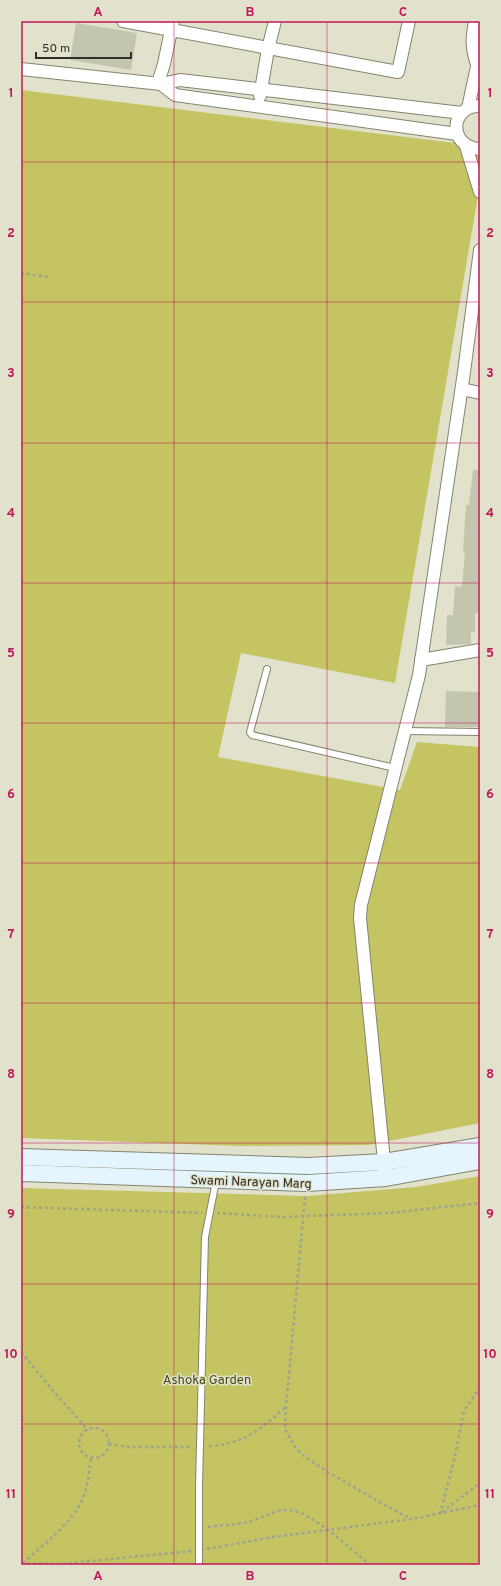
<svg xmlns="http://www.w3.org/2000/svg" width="501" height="1586" font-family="Overpass,sans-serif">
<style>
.green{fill:#c5c463}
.building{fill:#c4c5af}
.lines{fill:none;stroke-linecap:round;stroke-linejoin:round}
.lane-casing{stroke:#83846f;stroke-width:8}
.street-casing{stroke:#83846f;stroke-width:14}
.secondary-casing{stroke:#83846f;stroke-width:18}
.path{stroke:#a1a190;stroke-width:2.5;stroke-dasharray:3 3;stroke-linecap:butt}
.lane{stroke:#fff;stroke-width:6}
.street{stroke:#fff;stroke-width:12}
.secondary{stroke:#e5f5fd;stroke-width:16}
.grid{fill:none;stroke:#c2185b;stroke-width:1;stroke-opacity:0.55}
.labels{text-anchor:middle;stroke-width:3;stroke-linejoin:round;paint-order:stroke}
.street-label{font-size:13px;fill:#2e2f26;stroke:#e2e2cc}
.park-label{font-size:13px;fill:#47461a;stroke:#e2e2cc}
.neatline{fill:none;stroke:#c2185b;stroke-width:1.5}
.grid-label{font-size:13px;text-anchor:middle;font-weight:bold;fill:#c2185b}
</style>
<rect width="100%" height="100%" fill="#e2e2cc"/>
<!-- green -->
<g class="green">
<path d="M21,90L480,146V184L395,683L241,653L218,757L400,790L417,742L480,747V1123L369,1145L239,1146L21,1138Z"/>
<path d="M480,1176V1565H21V1188L307,1196L416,1187Z"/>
</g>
<!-- building -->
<g class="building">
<path d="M76,23L137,33L131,70L70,60Z"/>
<path d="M473,470H480V613H475V632H471V644L446,645L447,615H453L455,586L462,587L465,551H463L466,505H469Z"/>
<path d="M446,691L480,692V727H445Z"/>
</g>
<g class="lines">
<!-- lane casing -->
<g class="lane-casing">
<g id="lane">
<path d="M267,669L250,732L252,735L395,768"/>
<path d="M404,731L480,732"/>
<path d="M199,1565V1486L205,1237L216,1181"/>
</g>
</g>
<!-- street casing -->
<g class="street-casing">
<g id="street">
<path d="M123,21L398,72L409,21"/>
<path d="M475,21C472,37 471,48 477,64"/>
<path d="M21,69L161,84L180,80L462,113"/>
<path d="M158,83L164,64L173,21"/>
<path d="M161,84L175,95L457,134"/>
<path d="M260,96L268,49L275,21"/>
<path d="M480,106C450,105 447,147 480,149"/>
<path d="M468,108L480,53"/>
<path d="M466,146L480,192"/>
<path d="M462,389L480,393"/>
<path d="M421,660L480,650"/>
<path d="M385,1171L360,918L361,905L419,675L464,372L480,250"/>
</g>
</g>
<!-- secondary casing -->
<g class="secondary-casing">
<g id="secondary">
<path d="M21,1157L308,1166L384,1162L480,1146"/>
<path d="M21,1173L307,1183L386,1178L480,1161"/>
</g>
</g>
<!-- path -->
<g class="path">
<path d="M21,273L49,277"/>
<path d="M305,1197L286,1407L285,1429L295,1447L304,1456L329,1473L401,1514L412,1519"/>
<path d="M21,1207L202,1213"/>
<path d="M217,1213L282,1217L390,1213L480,1203"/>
<path d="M21,1352L54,1392L88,1430"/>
<circle cx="94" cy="1443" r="15"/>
<path d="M109,1444L128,1447H192"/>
<path d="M209,1446C245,1444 260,1429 286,1407"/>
<path d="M442,1512L480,1483"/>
<path d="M440,1514L454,1460L464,1411L480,1387"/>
<path d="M208,1527C221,1525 235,1525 248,1522C261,1519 275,1509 289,1510C311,1511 353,1551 370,1565"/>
<path d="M207,1549L273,1537L412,1519L480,1505"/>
<path d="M21,1563L60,1564L192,1551"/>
<path d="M23,1563C44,1544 77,1520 85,1492C89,1481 89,1469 91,1458"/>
</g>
<!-- lane -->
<use href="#lane" class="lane"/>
<!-- street -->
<use href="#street" class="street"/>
<!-- secondary -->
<use href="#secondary" class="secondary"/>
</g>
<!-- grid -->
<path class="grid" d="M174,21V1565M327,21V1565M21,162H480M21,302H480M21,443H480M21,583H480M21,723H480M21,863H480M21,1003H480M21,1143H480M21,1284H480M21,1424H480"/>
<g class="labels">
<!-- street labels -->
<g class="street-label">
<text transform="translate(251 1181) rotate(2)" y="5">Swami Narayan Marg</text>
</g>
<!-- park labels -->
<g class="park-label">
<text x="207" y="1384">Ashoka Garden</text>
</g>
</g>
<!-- border -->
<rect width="501" height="1586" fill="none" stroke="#e2e2cc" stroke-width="44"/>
<!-- scale -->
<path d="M36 52v6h95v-6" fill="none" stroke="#2e2f26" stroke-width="2"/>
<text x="42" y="52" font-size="12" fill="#2e2f26" stroke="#e2e2cc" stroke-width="3" paint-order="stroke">50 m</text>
<rect x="22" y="22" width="457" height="1542" class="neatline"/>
<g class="grid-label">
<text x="98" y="16">A</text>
<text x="250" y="16">B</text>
<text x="403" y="16">C</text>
<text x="11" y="97">1</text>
<text x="490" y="97">1</text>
<text x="11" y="237">2</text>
<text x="490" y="237">2</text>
<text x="11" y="377">3</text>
<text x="490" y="377">3</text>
<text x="11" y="517">4</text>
<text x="490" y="517">4</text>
<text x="11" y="657">5</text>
<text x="490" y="657">5</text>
<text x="11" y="798">6</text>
<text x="490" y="798">6</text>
<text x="11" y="938">7</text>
<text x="490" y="938">7</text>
<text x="11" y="1078">8</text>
<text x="490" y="1078">8</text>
<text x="11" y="1218">9</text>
<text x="490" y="1218">9</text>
<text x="11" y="1358">10</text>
<text x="490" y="1358">10</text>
<text x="11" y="1498">11</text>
<text x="490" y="1498">11</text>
<text x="98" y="1580">A</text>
<text x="250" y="1580">B</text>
<text x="403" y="1580">C</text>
</g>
</svg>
